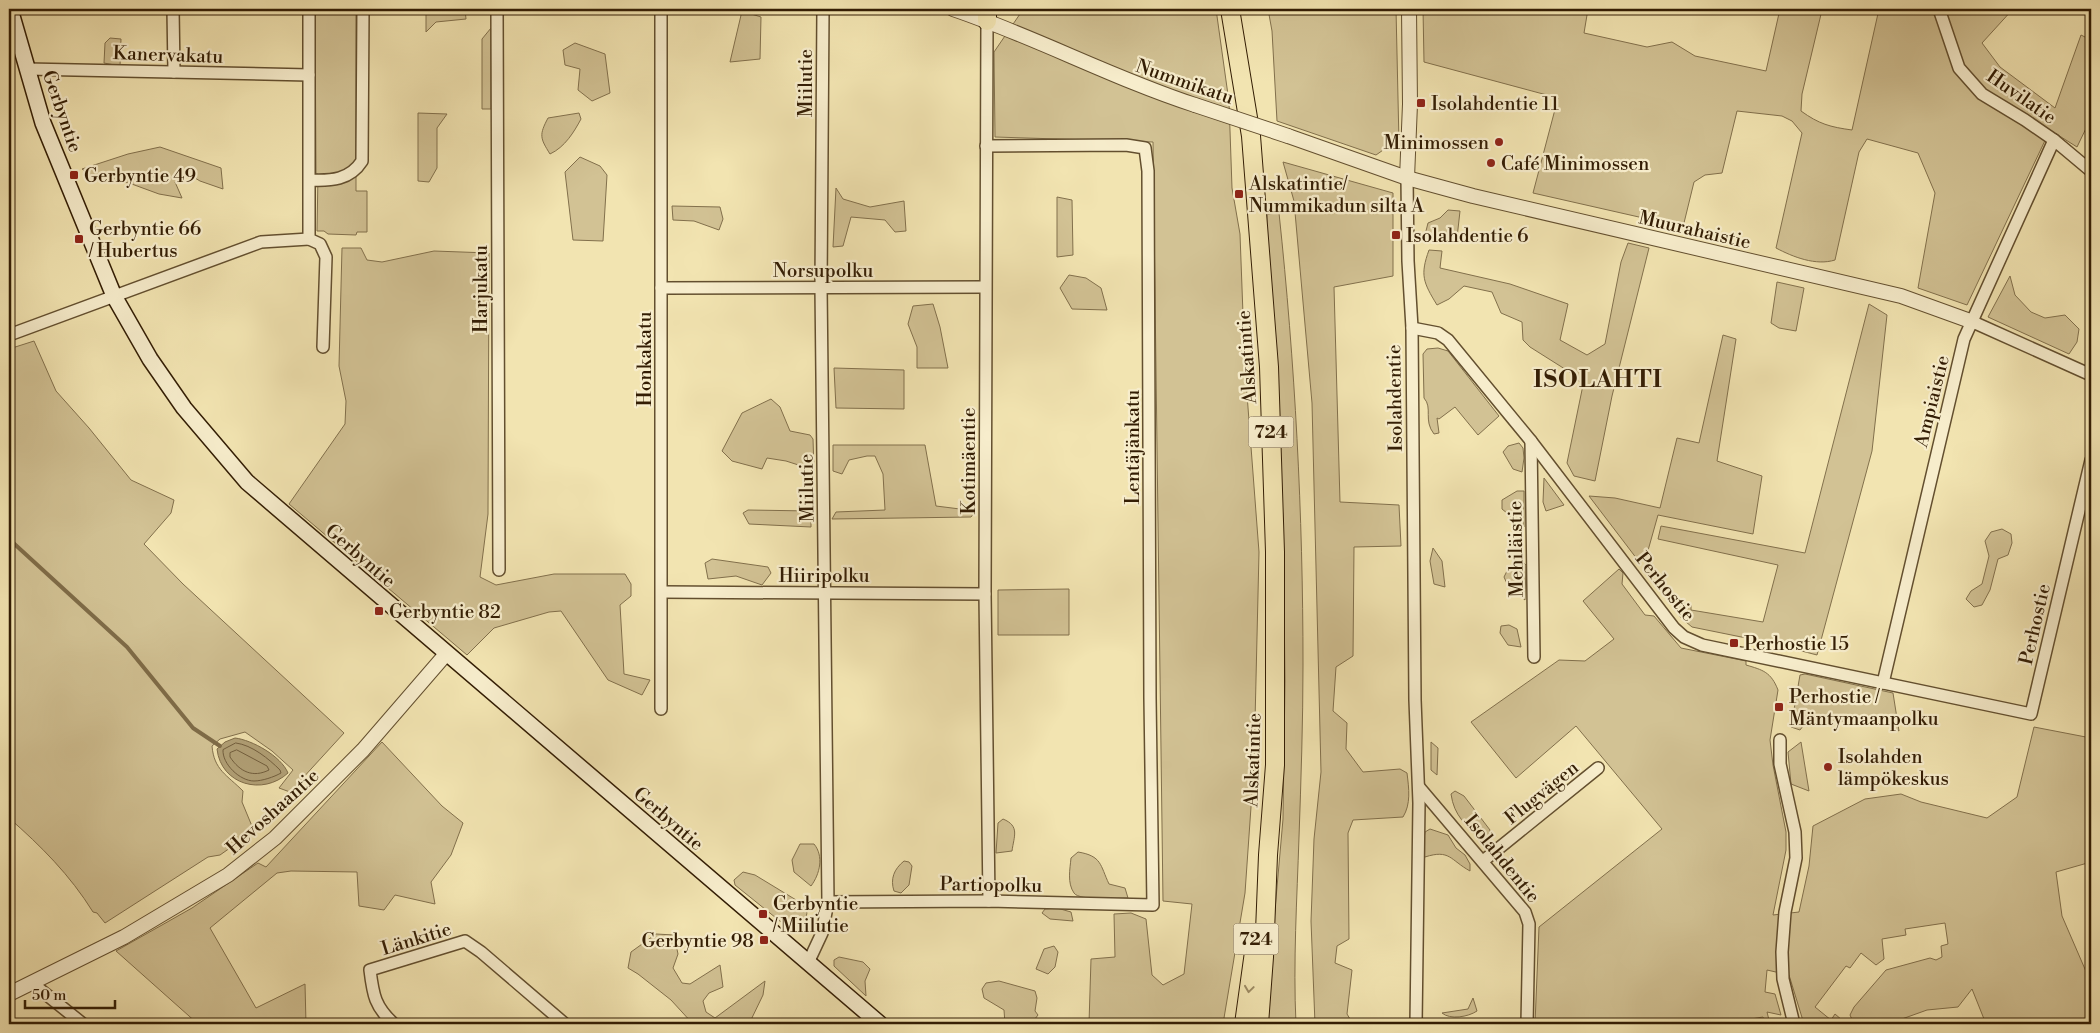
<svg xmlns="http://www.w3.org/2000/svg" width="2100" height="1033" font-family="'Libre Bodoni',serif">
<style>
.green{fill:#d2c294;stroke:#82704c}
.water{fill:#b1a076;stroke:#7f6c48}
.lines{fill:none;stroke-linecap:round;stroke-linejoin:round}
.shore{stroke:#725e3d;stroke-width:1}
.stream{stroke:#7f6c48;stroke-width:4}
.minor-casing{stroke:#634f2f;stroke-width:14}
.tertiary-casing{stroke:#634f2f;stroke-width:16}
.secondary-casing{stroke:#331d04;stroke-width:18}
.primary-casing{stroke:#331d04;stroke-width:20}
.minor{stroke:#f7edcc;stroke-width:11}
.tertiary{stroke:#f7edcc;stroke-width:14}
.secondary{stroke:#f7edcc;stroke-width:15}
.primary{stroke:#f2e4b1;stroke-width:18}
.tertiary-bridge-casing{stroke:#634f2f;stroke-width:16;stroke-linecap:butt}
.tertiary-bridge{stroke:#f7edcc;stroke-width:14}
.oneway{stroke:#9c8a63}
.poi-dot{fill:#8f2418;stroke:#f7edcc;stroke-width:2}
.labels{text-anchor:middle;stroke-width:4.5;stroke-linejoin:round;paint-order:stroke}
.shield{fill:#f7edcc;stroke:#6e5b40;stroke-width:1}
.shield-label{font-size:18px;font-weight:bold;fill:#331d04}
.street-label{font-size:19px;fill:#331d04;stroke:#f7edcc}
.poi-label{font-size:19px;fill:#331d04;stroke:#f7edcc;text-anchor:start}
.district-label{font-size:24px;font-weight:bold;letter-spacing:1px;fill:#331d04;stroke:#f7edcc}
</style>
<rect width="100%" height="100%" fill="#f2e4b1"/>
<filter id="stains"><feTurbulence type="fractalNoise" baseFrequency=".004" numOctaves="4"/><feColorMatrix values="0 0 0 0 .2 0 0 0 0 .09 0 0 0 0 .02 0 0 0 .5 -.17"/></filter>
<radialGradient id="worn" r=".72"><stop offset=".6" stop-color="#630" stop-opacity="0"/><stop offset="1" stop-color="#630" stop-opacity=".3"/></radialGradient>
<!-- green -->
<g class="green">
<path d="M315,9H356V191H367V232H357L356,235L328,234L324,231H317L318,174H316Z"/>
<path d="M426,9H465L466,19L436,22L426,32Z"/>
<path d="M1042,9H1216L1229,102L1232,188L1240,234L1245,368L1259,552L1254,764L1245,893L1223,1024H1089L1091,959L1115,957L1114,914L1131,913L1146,919L1152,975L1163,985L1184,974L1192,904L1163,901L1153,142L995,137L994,52L1022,11Z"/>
<path d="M1268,9H1396L1399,143L1386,148L1376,155L1277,121L1272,31Z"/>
<path d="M1423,9H1588L1584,33L1647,47L1672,42L1695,56L1766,71L1780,9L1822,10L1802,94L1801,111C1819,124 1830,127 1852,130L1879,9H2013L1982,43L2000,67L2055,108L2081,35L2091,40V118L2077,147L2050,130L1967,305L1918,288L1935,193L1918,153L1867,139L1859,152L1835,260C1816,266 1793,257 1776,248L1802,133L1792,121L1782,116L1737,111L1722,173L1705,175L1694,182L1683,227L1533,193L1558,98L1424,62Z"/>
<path d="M742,11L761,17L760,59L730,62Z"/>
<path d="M491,28V109H482V39Z"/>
<path d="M110,38L121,39L120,66L104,63L105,43Z"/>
<path d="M575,43L605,54L610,93L592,101L578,90L580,69L565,65L563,50Z"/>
<path d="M418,113L447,114L437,128V168L429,182L418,181Z"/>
<path d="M579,113L581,119C574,132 565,147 550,154C540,138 539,135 548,118Z"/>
<path d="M160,147L221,168L223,189L200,181L190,175L175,182L182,198L159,194L129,183L94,178L82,169L128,154Z"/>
<path d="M580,157L600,166L607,175L603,241L573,240L565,172Z"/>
<path d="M1283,162L1393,193V276L1334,287L1340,502L1399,505L1401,546L1354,547L1353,656L1336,667L1333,711L1347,723L1346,749L1363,772L1400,769L1407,773C1409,789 1411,804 1403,817L1353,820L1348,833L1349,939L1337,946L1335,963L1352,970L1347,1014L1353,1024H1315L1311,921L1314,839L1321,772L1312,403L1294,201Z"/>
<path d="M836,188L843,199L870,207L904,201L906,231L895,232L885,220L851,217L843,246L833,247Z"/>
<path d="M1057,197L1072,200L1073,255L1057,257Z"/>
<path d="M672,206L720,207L723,219L719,230L694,221L673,220Z"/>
<path d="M1448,210L1460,211L1457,238L1430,237L1426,231L1428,223L1440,218Z"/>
<path d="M1279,213C1295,363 1303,514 1303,665C1303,722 1301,780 1299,837C1297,899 1293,962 1296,1024H1265L1283,819L1285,681L1283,520L1266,241L1267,214Z"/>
<path d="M1628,243L1649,248L1612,396L1595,481L1574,476L1567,463L1583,385L1568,371L1530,347L1523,340L1522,322L1501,313L1492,292L1464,286L1449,299L1437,305C1423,282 1420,275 1429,250L1442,251L1440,268L1510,284L1568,304L1560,340L1587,355L1605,344L1621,262Z"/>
<path d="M342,248H361L367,260L382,262L434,251L489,253L488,514L480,577L496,585L554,574H625L631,584V596L620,605L624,674L650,680L642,695L608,680L561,611L549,612L494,628L467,655L289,504L345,424L346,401L339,366Z"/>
<path d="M1069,275L1086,278L1101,288L1107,310L1072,309L1060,288Z"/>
<path d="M2010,276L2015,295L2031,312L2045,318L2065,315L2079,329L2077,342L2069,354L1988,317Z"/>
<path d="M1777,282L1804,288L1796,331L1779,328L1771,323Z"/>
<path d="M933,304L940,327L948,368H917V347L908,324L913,306Z"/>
<path d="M1869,304L1887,315L1872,451L1817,655L1771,643L1692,627L1679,616L1680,608L1672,605L1656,586L1659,584L1673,600L1691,605V610L1763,622L1778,565L1658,539L1661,526L1805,553Z"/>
<path d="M1723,335L1736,339L1717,461L1762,476L1753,534L1658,515L1647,554L1637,559L1589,496L1615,498L1660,508L1677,438L1699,443Z"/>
<path d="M34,341L56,391L89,428L131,480L174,500L171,513L144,544L183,584L344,733L290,792L279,788L293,770L272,751L245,732L220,739L212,746C214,770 227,775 243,791L242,802L254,831L220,855L208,857L105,923L97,913L93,912C70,875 41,846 9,818V349Z"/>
<path d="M1438,348L1448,351L1499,416L1478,435L1455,407L1439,419L1437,418L1439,433L1434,434C1423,420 1433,408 1424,398L1423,354L1427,349Z"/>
<path d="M834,368L904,370V409L836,408Z"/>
<path d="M771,399L780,407L790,431L810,435L813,439L814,470L786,461L767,458L762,469L732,461L722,451L742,413Z"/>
<path d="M1519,443L1523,448L1524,458L1522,472L1513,469L1503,452L1508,446Z"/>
<path d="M833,445H925L936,506L976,511L971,517L832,519L836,512L885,510L883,474L875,456H867L849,460L842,474L833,471Z"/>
<path d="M1544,478L1564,505L1546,511L1543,502Z"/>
<path d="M1517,491H1524V527L1502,509V500Z"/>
<path d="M748,510L811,511V527L749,524L743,513Z"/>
<path d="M2002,529L2011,534L2012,543L2008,555L1998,559L1990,590L1982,605L1974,607L1966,599L1971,591L1982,584L1989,556L1985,541L1991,532Z"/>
<path d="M1433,548L1442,561L1445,587L1434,584L1430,561Z"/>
<path d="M712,559L768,567L771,573L762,585L736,576L708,579L705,563Z"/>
<path d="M1522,561L1526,565L1525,600L1508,586L1504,577L1507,571Z"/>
<path d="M1619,569L1623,573L1622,584L1645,615L1654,616L1681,648L1746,661V665C1763,670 1771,672 1778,690L1770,740L1773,765L1786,832V850L1773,915L1799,912L1809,866L1813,826L1865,799L1901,794L1921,802L1987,818L2017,797L2034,727L2091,738V862L2056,872L2062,916L2091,983V1024H1986L1972,989L1958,1007L1927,1010L1888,1024H1854L1850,1015L1854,1007L1886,970L1930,958L1936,960L1942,957L1941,946L1948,944L1945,923L1905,929L1906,935L1882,939L1884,959L1876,965L1861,953L1850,968L1846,966L1815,1007L1831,1020L1835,1014L1842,1020L1845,1024H1804L1789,975L1767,970L1765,992L1775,994L1781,1015L1767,1012L1770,1024H1765L1763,1017L1721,1024H1535L1539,927L1662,829L1576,726L1516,778L1471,722L1559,660L1585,661L1614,639L1583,601Z"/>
<path d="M1069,589V635H998V590Z"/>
<path d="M1509,625L1517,629L1521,647L1508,645L1500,633L1501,626Z"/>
<path d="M1805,674L1893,693L1899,731L1876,717L1803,726L1800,730L1791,727L1800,675Z"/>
<path d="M382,742L442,806L463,823L451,855L431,882L435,904L395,895L384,910L359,906L357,872L291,871L277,873L210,928L256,1008L305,984L306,1024H198L116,951L192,908L258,863L266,867Z"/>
<path d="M1431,742L1438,748L1437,775L1431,770Z"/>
<path d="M1801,742L1809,791L1791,784L1788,752Z"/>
<path d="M1455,791L1464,796L1490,830L1489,837L1481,840C1466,825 1454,816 1451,794Z"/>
<path d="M1003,819C1020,826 1014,836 1012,851L996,853L998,823Z"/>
<path d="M1430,829L1448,835L1456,848L1465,855L1470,864V871C1450,860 1450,849 1425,857L1422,852L1425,832Z"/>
<path d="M800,844H814C824,856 820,874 811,886L794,872L792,860Z"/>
<path d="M1078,852C1102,856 1100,865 1109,884L1125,888L1128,898C1118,898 1079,901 1074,893C1067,883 1070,869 1071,858Z"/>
<path d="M904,861L909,862L912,866L909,885L901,893L894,891C890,879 894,869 904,861Z"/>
<path d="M743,872L755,875L806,906C809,917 804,923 796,931L791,930L735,885L734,880Z"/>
<path d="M1057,908L1071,912L1073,921L1050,919L1042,913L1045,909Z"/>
<path d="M656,934L674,935L678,954L673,968L682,983L690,984L720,965L723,987L709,993L703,1001L706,1012L715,1018L765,981L763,995L749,1024H693L671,1000L638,974L628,968L631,952Z"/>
<path d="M1054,946L1058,952L1055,967L1048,974L1036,969L1044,949Z"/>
<path d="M839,957L863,962L870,969L865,981L866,996L834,966V960Z"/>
<path d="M999,981L1035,991L1037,998L1035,1011L1038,1015L1031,1024H1005L1004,1010L984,998L982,989L986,983Z"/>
<path d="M1473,998L1477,1011C1468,1017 1450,1020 1442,1013L1468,1009Z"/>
</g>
<!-- water -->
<path class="water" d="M235,738C252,740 281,756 288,773C263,796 221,785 217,749L225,742Z"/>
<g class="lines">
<!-- shore -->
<g class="shore">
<path d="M236,743C252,745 269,759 280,770L281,773C274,777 262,781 254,781C240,781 222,764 223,750Z"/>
<path d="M237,750L267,766L269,770C253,778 240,772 230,757V753Z"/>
</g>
<!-- stream -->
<path class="stream" d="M9,539L127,647L193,728L220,746"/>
<!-- minor casing -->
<g class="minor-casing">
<g id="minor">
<path d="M173,9L174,72"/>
<path d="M309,9V239L320,244L326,257L323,347"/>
<path d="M497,9L499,570"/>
<path d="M661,9V709"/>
<path d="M1939,9L1959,68L1982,94L2025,120L2054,140L2091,171"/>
<path d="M987,21L985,594L989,901"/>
<path d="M27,69L309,75"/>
<path d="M1407,178L1408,261L1412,328L1415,700L1419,803L1416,1024"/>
<path d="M310,180C331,181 350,180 362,161L363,9"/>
<path d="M661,288L985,287"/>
<path d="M1973,322L2091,375"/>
<path d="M1412,328L1438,333L1448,340L1531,441L1674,628L1684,637L1702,645L2031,714L2091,460"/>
<path d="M9,335L261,242L309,239"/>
<path d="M1531,441L1534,657"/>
<path d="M663,592L985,594"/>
<path d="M1883,683L1964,339L2054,140"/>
<path d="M1780,740V764L1795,832L1796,858L1785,912L1782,952L1783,979L1794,1024"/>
<path d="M1419,787L1525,912L1529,924L1527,1024"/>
<path d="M1483,861L1598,768"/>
<path d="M828,902L989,901L1153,905L1150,698L1148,171L1145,148L1126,145L986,146"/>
<path d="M808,963L822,933L828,902L821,287L823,9"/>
<path d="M32,983L83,1024"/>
<path d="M394,1024C375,1007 373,995 370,970L465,941L481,952L565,1024"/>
</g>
</g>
<!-- tertiary casing -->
<g class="tertiary-casing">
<g id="tertiary">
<path d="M953,9C1036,37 1112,78 1195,105"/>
<path d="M1288,136L1407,178L1473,196L1901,296L1973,322"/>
<path d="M1407,178L1410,104L1409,9"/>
<path d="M9,994L124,937L228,875L275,838L363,750L446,654"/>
</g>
</g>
<!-- secondary casing -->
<g class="secondary-casing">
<path id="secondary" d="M10,9L43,123L114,296L150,359L184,408L247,482L880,1024"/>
</g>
<!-- primary casing -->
<g class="primary-casing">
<g id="primary">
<path d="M987,9V21"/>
<path d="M1230,9L1251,136L1269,367L1275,552V765L1268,855L1264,957L1259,1024"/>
<path d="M1244,1024L1254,952"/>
</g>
</g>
<!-- minor -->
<use href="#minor" class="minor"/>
<!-- tertiary -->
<use href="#tertiary" class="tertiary"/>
<!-- secondary -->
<use href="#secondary" class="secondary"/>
<!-- primary -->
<use href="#primary" class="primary"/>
<!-- tertiary-bridge casing -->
<g class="tertiary-bridge-casing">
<path id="tertiary-bridge" d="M1195,105L1288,136"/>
</g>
<!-- tertiary-bridge -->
<use href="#tertiary-bridge" class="tertiary-bridge"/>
</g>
<!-- one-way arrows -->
<defs><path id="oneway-chevron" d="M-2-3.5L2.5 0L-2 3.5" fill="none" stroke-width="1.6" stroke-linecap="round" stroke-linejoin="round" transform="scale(1.25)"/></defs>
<use class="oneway" href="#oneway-chevron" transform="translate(1249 989) rotate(98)"/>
<!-- markers -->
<g class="poi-dot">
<rect x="1416" y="98" width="10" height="10" rx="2.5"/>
<circle cx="1499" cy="142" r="5"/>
<circle cx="1491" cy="163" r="5"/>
<rect x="69" y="170" width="10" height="10" rx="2.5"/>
<rect x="1234" y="189" width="10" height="10" rx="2.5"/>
<rect x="1391" y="230" width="10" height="10" rx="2.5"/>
<rect x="74" y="234" width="10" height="10" rx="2.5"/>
<rect x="374" y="606" width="10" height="10" rx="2.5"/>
<rect x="1729" y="638" width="10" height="10" rx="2.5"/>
<rect x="1774" y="702" width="10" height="10" rx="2.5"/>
<circle cx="1828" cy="767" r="5"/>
<rect x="758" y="909" width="10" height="10" rx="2.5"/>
<rect x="759" y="935" width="10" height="10" rx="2.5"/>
</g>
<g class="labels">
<!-- shield labels -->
<g class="shield">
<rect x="1248.5" y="416.5" width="45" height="31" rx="4"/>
<rect x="1233.5" y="923.5" width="45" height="31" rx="4"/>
</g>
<g class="shield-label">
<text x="1271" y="438">724</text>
<text x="1256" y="945">724</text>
</g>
<!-- street labels -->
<g class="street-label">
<text transform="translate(168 54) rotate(2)" y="7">Kanervakatu</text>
<text transform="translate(1185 81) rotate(19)" y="7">Nummikatu</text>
<text transform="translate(805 83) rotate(-90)" y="7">Miilutie</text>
<text transform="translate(2022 96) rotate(35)" y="7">Huvilatie</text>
<text transform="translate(63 111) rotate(71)" y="7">Gerbyntie</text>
<text transform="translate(1695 229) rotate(13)" y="7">Muurahaistie</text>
<text x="823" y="277">Norsupolku</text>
<text transform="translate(480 289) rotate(-90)" y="7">Harjukatu</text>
<text transform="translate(1246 357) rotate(-94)" y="7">Alskatintie</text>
<text transform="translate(644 359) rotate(-90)" y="7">Honkakatu</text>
<text transform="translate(1394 398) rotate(-91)" y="7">Isolahdentie</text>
<text transform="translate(1931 401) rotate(-76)" y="7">Ampiaistie</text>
<text transform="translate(1132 447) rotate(-90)" y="7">Lentäjänkatu</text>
<text transform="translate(968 461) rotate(-90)" y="7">Kotimäentie</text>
<text transform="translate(806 488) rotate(-91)" y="7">Miilutie</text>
<text transform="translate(1515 549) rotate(-91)" y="7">Mehiläistie</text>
<text transform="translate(361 555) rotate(41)" y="7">Gerbyntie</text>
<text x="824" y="582">Hiiripolku</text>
<text transform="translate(1666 586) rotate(51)" y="7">Perhostie</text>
<text transform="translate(2034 624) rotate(-77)" y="7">Perhostie</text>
<text transform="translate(1252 760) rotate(-88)" y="7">Alskatintie</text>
<text transform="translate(1541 792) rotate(-39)" y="7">Flugvägen</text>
<text transform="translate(272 811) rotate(-42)" y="7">Hevoshaantie</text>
<text transform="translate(669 818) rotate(41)" y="7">Gerbyntie</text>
<text transform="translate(1503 858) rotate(51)" y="7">Isolahdentie</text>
<text transform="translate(991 884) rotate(1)" y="7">Partiopolku</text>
<text transform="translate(416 938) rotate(-17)" y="7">Länkitie</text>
</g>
<!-- poi labels -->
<g class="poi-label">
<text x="1431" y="110">Isolahdentie 11</text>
<text x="1489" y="149" text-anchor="end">Minimossen</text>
<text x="1501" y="170">Café Minimossen</text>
<text x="84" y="182">Gerbyntie 49</text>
<text x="1249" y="190">Alskatintie/<tspan x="1249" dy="22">Nummikadun silta A</tspan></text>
<text x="89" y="235">Gerbyntie 66<tspan x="89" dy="22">/ Hubertus</tspan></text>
<text x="1406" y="242">Isolahdentie 6</text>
<text x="389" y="618">Gerbyntie 82</text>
<text x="1744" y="650">Perhostie 15</text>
<text x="1789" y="703">Perhostie /<tspan x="1789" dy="22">Mäntymaanpolku</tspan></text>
<text x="1838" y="763">Isolahden<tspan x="1838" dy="22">lämpökeskus</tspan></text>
<text x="773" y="910">Gerbyntie<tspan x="773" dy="22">/ Miilutie</tspan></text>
<text x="754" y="947" text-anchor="end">Gerbyntie 98</text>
</g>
<!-- district labels -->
<g class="district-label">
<text x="1598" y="387">ISOLAHTI</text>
</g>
</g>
<!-- margin -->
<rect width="2100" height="1033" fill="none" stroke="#f2e4b1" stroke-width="30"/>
<rect x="10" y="10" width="2080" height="1013" fill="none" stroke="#331d04" stroke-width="2.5"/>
<rect x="15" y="15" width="2070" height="1003" fill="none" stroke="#331d04"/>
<!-- scale -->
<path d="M25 1000v8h90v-8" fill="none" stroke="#331d04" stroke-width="2.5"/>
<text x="32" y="1000" font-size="15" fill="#331d04" stroke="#f7edcc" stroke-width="4" paint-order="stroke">50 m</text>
<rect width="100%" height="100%" filter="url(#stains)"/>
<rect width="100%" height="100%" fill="url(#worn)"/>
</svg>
